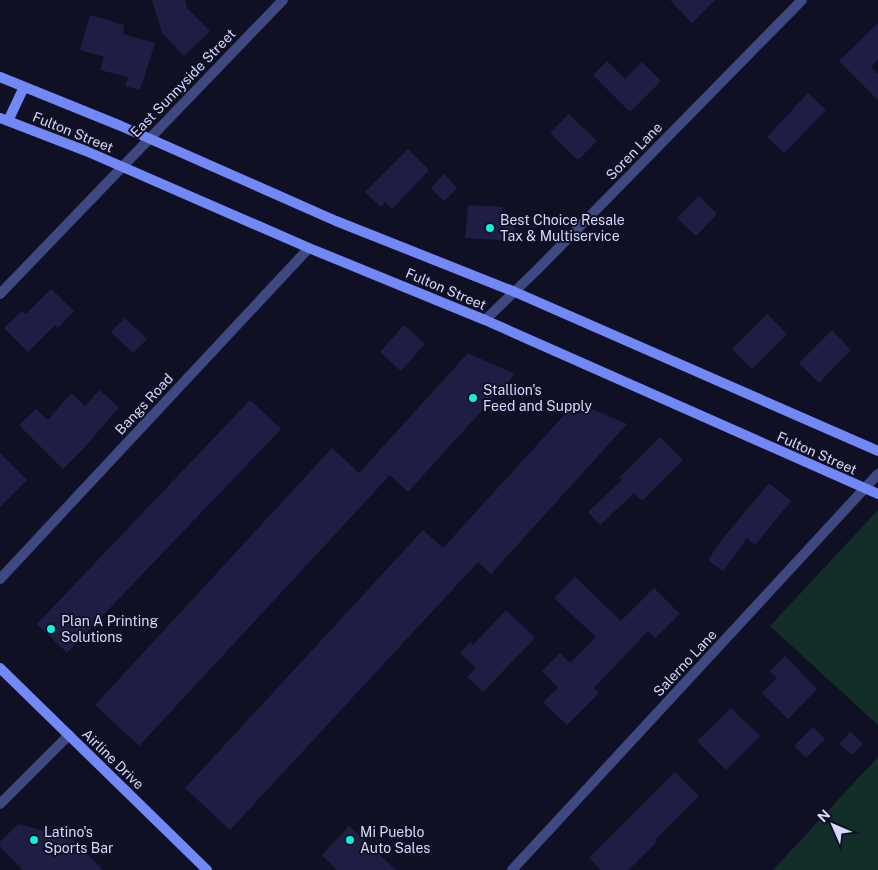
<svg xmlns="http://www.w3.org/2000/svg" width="878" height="870" font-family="'Public Sans',sans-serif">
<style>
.green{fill:#132e28}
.building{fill:#1e1d44}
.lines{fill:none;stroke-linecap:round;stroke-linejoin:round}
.street{stroke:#3e4881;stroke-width:10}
.secondary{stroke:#7288f7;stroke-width:10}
.poi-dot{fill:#0df1de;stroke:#101025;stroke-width:2}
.labels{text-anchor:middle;stroke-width:4;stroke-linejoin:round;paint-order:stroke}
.street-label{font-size:14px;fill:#d6d9fd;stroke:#101025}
.poi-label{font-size:14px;fill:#d6d9fd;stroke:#101025;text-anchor:start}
</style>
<rect width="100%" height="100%" fill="#101025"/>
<!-- green -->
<g class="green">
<path d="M878,510V725L770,626Z"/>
<path d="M878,757V870H773Z"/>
</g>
<!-- building -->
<g class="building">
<path d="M152,0H185L187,8L210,31L184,56L162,33Z"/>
<path d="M670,0H715L692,23Z"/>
<path d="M90,15L124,25L123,34L155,43L140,90L125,86L128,77L100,70L104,57L80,50Z"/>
<path d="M878,23V59L871,67L878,74V100L839,61Z"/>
<path d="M607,61L625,79L642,62L661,81L630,112L593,75Z"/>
<path d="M808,93L826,110L784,153L767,137Z"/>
<path d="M569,114L597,141L578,160L550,133Z"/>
<path d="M408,149L429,170L392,209L385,202L381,207L365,192Z"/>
<path d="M444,174L457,188L444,201L431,188Z"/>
<path d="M699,196L717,214L696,236L677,218Z"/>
<path d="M468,205L503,207L502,216L515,217L514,241L465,238Z"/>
<path d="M51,289L74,311L58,328L55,325L28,352L4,328L22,311L26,314Z"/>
<path d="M767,314L787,334L752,369L732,349Z"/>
<path d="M125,318L147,339L133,353L111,332Z"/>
<path d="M404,325L425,344L401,371L380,352Z"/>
<path d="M832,330L851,350L819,383L799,363Z"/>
<path d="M468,353L515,374L408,492L390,475L139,746L95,705L332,448L359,473Z"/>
<path d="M99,390L119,407L85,447L63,469L19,425L36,409L48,420L71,393L85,406Z"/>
<path d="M250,400L281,429L67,653L37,624Z"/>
<path d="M576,402L627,424L491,574L478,562L230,830L185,788L423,530L443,548Z"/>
<path d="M660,437L683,460L642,501L634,493L600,525L588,512L622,480L619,478Z"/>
<path d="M0,453L27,480L0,507Z"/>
<path d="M769,483L791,501L755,545L747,538L723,571L708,560L724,537Z"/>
<path d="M575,577L621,621L654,588L680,614L655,638L648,631L594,688L599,693L567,725L543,702L558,688L542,671L560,653L570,663L596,637L554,598Z"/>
<path d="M506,610L535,638L483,692L467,677L476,668L460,653L470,642L473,645Z"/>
<path d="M785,656L817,689L788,719L762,693L777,678L770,671Z"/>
<path d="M731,708L760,736L726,770L697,741Z"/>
<path d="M813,727L825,739L806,758L794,746Z"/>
<path d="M850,732L863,744L852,755L839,744Z"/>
<path d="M675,772L699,796L655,840L657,842L628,870H601L589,858Z"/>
<path d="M18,824L71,838L103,870H23L0,847V842Z"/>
<path d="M349,826L396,870H337L322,855Z"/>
</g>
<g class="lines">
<!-- street -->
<g class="street">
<path d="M0,294L283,0"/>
<path d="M485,320L537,270L802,0"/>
<path d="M0,579L309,248"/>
<path d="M0,804L69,735"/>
<path d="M512,870L878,474"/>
</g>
<!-- secondary -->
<g class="secondary">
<path d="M0,77L121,126L336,221L515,292L878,451"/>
<path d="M0,118L86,151L309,248L485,320L878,494"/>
<path d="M8,121L24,87"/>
<path d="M0,668L207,870"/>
</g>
</g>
<!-- markers -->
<g class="poi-dot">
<circle cx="490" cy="228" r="5"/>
<circle cx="473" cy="398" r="5"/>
<circle cx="51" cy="629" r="5"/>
<circle cx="34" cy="840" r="5"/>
<circle cx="350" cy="840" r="5"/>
</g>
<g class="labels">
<!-- street labels -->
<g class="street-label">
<text transform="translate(183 83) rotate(-46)" y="5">East Sunnyside Street</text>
<text transform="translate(73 132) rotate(22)" y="5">Fulton Street</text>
<text transform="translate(634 151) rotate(-46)" y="5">Soren Lane</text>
<text transform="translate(446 289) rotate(23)" y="5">Fulton Street</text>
<text transform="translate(144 404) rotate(-47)" y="5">Bangs Road</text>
<text transform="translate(817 453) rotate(24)" y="5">Fulton Street</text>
<text transform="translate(685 663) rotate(-47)" y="5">Salerno Lane</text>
<text transform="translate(113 759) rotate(44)" y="5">Airline Drive</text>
</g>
<!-- poi labels -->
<g class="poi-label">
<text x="500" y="225">Best Choice Resale<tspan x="500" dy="16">Tax &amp; Multiservice</tspan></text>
<text x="483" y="395">Stallion's<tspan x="483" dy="16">Feed and Supply</tspan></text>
<text x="61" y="626">Plan A Printing<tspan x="61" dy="16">Solutions</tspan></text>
<text x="44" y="837">Latino's<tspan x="44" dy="16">Sports Bar</tspan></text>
<text x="360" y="837">Mi Pueblo<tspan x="360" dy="16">Auto Sales</tspan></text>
</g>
</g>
<!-- north arrow -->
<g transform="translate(833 825) rotate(315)" stroke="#101025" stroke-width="4" paint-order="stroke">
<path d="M0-4L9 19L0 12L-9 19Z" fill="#d6d9fd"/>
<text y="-8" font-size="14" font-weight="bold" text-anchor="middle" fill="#d6d9fd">N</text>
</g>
</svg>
